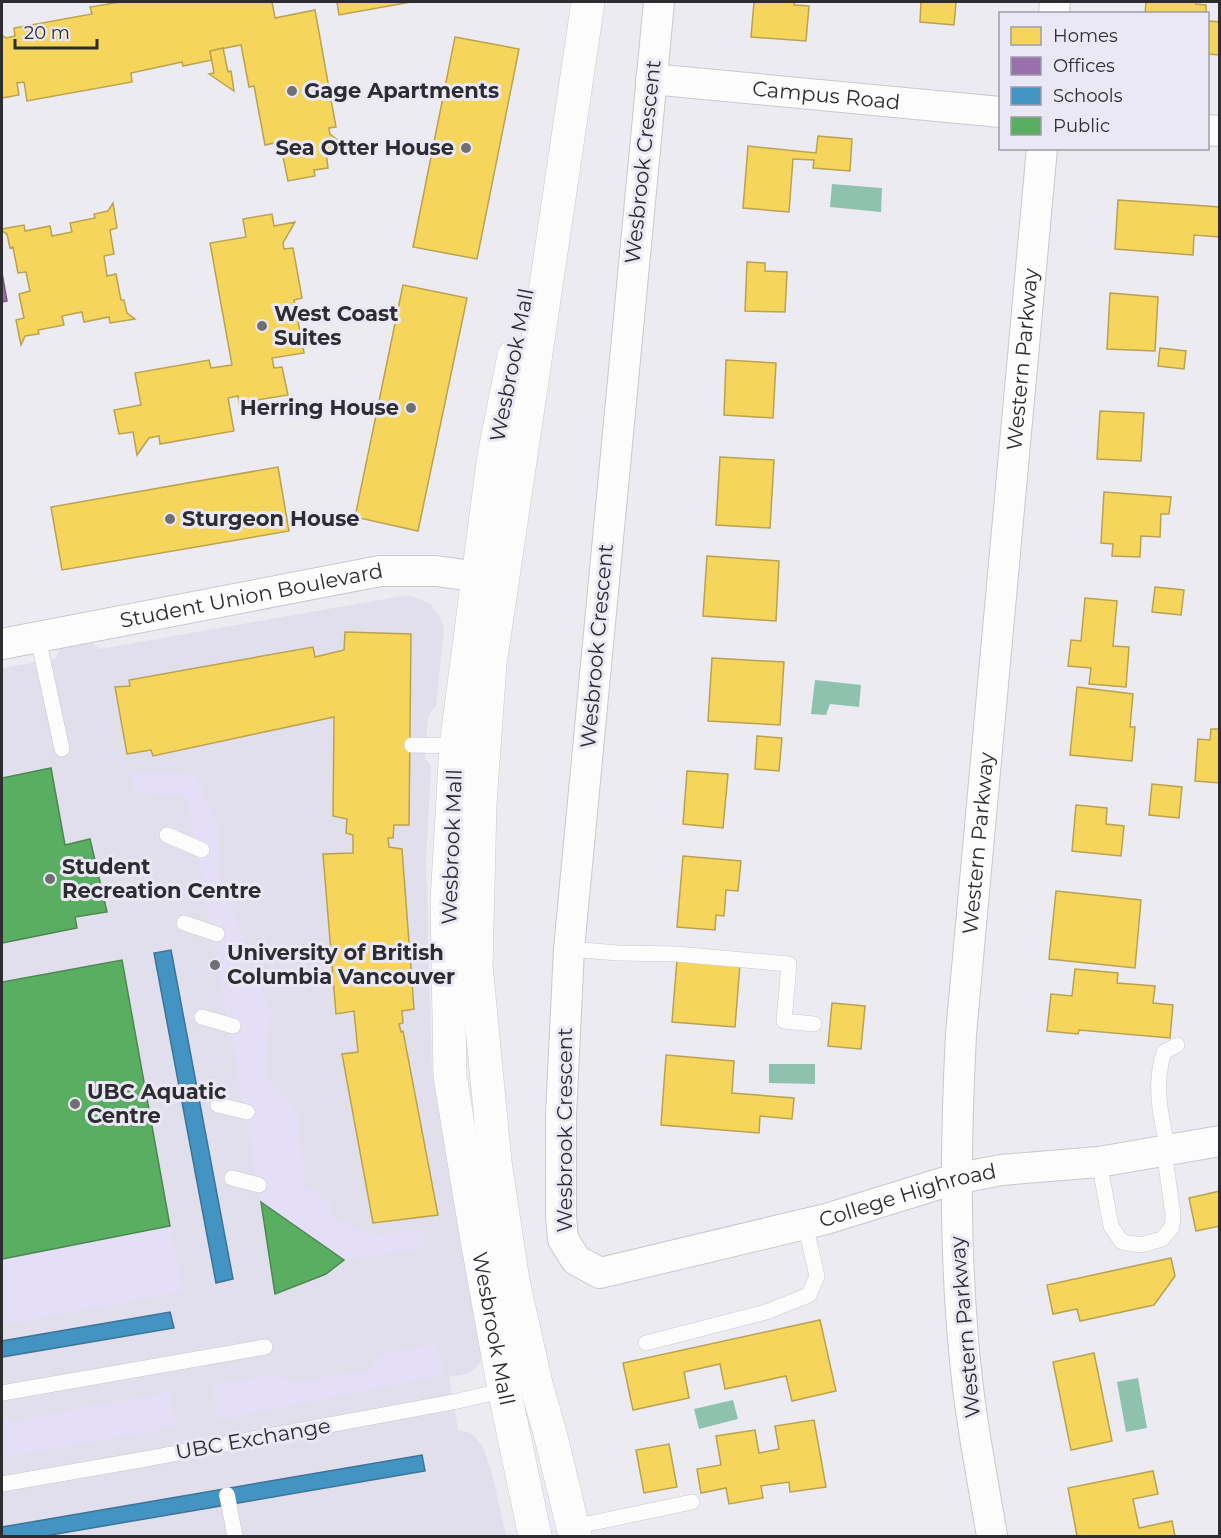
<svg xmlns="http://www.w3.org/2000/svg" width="1221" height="1538" font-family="Montserrat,sans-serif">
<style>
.built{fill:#e2dfed}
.green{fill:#e4dff6}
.water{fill:#8ec2af}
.homes{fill:#f6d55c;stroke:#baa24f;stroke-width:1.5}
.offices{fill:#9970ab;stroke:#795c86;stroke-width:1.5}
.schools{fill:#4393c3;stroke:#3c7497;stroke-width:1.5}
.public{fill:#5aae61;stroke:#4c8752;stroke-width:1.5}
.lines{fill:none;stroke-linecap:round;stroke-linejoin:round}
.lane-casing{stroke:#c9c8cd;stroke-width:16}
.street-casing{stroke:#c9c8cd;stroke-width:32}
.secondary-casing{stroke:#c9c8cd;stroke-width:34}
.lane{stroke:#fcfcfd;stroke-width:15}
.street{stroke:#fcfcfd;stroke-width:30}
.secondary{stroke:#fcfcfd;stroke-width:33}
.poi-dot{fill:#706f74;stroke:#ebe8f5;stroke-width:2}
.labels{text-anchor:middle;stroke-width:6;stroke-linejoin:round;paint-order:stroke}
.poi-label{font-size:21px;font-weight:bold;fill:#2d2c30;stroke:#ebe8f5;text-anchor:start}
.street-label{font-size:21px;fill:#2d2c30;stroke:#ebe8f5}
</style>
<rect width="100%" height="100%" fill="#ecebf2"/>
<!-- built -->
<path class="built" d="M402,596H412L431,604L442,621L444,629L436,706L428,716L425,759L430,764L431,768L426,860L432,1070L481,1352V1361L475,1369L467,1374L449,1377L458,1430L471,1433L477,1439L483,1447L492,1473L506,1536H2V668L55,659L62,646L89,641L100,649Z"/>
<!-- green -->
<g class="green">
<path d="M131,772L196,775L218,825V870L271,1011L265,1076L298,1113L305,1186L330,1202L331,1218L376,1235L422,1230L425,1248L344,1260L261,1202L187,796L133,792Z"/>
<path d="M170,1226L183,1292L2,1325V1259Z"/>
<path d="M437,1342L445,1375L219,1420L212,1385L276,1374L292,1383L370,1370L379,1355Z"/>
<path d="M170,1392L176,1427L2,1458V1422Z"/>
</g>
<!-- water -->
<g class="water">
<path d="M832,184L882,188L881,212L830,207Z"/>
<path d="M815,680L861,685L859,707L830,704L826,715L811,714Z"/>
<path d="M769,1064H815V1084L769,1083Z"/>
<path d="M1138,1378L1147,1428L1126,1432L1117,1382Z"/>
<path d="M733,1400L738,1419L699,1429L694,1409Z"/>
</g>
<!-- homes -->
<g class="homes">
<path d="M120,2H272L275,18L315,10L336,127L329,128L330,134L348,148L326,152L328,168L314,170L315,176L288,181L281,147L289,146L288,140L265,145L254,86L249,87L241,45L210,51L212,60L183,66L182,62L131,73L132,82L27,101L24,82L17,83L19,95L2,98V35L6,38L15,36L14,28L92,14L90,7Z"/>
<path d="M337,2H411L339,15Z"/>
<path d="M754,2H795L794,5L809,6L806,41L751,37Z"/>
<path d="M921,2H956L954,25L920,22Z"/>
<path d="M1146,2H1196V4L1206,5V14H1145Z"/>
<path d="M1208,21L1220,22V55L1208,54Z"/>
<path d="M455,37L519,49L477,259L413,247Z"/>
<path d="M223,48L228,72L231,71L234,91L209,74L214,73L210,51Z"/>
<path d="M818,136L852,139L850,171L813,168L814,160L793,159L789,212L743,208L748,146L816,153Z"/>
<path d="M1118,200L1220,207V237L1194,235L1193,255L1115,249Z"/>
<path d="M113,203L117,228L110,230L114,254L104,256L107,276L116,274L121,300H124L127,313L135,319L110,323L109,317L84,322L82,312L62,316L64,325L38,330L39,334L25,336L21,345L16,320L24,318L19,294L30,291L26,272L18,273L13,247L10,248L7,234L2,231V229L24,225L25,231L50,226L52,236L72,232L70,223L95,218L94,214L108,211Z"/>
<path d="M272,214L274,226L295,222L283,243L284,249L293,248L302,298L294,300L304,353L272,358L274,368L282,367L288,395L239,403L238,396L228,398L234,431L160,444L159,436L149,438L137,455L133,432L119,434L114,410L141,405L135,373L209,360L211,368L232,365L210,243L246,237L243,219Z"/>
<path d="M747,262L765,263V271L787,272L785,312L745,311Z"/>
<path d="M403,285L467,298L418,531L355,517Z"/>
<path d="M1110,293L1158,297L1155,351L1107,349Z"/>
<path d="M1160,348L1186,351L1184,369L1158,366Z"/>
<path d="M726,360L776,363L773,418L724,415Z"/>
<path d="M1100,411L1144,413L1141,461L1097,459Z"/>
<path d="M720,457L774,460L770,528L716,525Z"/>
<path d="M278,467L289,531L62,570L51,507Z"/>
<path d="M1104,492L1171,497L1169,514H1161L1160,537L1141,536L1140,557L1112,556L1113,544L1101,543Z"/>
<path d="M707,556L779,561L776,621L703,616Z"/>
<path d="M1155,587L1184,590L1181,615L1152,612Z"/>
<path d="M1085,598L1117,601L1113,646L1129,647L1126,687L1089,684L1091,668L1068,666L1071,640L1081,641Z"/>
<path d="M345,632L411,634L409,825H394L393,838H388L389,847L402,849L414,1009L402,1011L403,1023L399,1024L401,1032L403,1031L438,1215L373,1223L342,1054L358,1052L354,1011L336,1014L323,854L353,853V835L346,833L347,819L333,816L334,717L153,756L151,750L127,754L115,687L130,686L129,680L313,647L315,657L344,650Z"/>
<path d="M712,658L784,662L780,725L708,721Z"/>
<path d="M1077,687L1133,694L1130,727H1135L1132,761L1070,755Z"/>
<path d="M1211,729H1220V783L1195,781L1198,739L1210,740Z"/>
<path d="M757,736L782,738L779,771L755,769Z"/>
<path d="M687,771L728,774L723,828L683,824Z"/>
<path d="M1152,784L1182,787L1179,818L1149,815Z"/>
<path d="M1076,805L1107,808L1106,824L1124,826L1121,856L1072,851Z"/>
<path d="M683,856L741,861L738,891L726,890L724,916L716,915L715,930L677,927Z"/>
<path d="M1056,891L1141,900L1135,968L1049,959Z"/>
<path d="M677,959L740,964L735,1027L672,1022Z"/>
<path d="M1075,969L1118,973L1117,983L1155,986L1153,1003L1173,1005L1170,1038L1079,1030L1078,1034L1047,1031L1051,994L1072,996Z"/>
<path d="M832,1003L865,1006L861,1049L828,1046Z"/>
<path d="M666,1055L734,1061L732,1093L794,1098L792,1119L760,1116L759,1133L661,1125Z"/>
<path d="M1220,1191V1226L1196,1231L1189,1198Z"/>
<path d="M1171,1258L1175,1276L1154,1305L1080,1321L1077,1309L1053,1314L1047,1285Z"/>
<path d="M820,1320L836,1391L792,1401L786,1376L725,1389L720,1364L684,1372L689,1398L633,1410L623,1363Z"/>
<path d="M1094,1353L1112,1441L1071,1450L1053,1362Z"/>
<path d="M814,1420L826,1487L790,1492L789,1482L761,1486L763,1498L729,1504L726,1488L701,1493L697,1469L721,1465L716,1436L755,1430L759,1453L779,1449L775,1426Z"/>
<path d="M669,1444L677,1487L644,1493L636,1450Z"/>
<path d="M1153,1471L1158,1494L1133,1499L1139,1528L1172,1521L1175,1536H1077L1068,1488Z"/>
</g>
<!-- offices -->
<path class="offices" d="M2,273L7,301L2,302Z"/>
<!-- schools -->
<g class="schools">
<path d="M171,950L233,1279L216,1283L154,953Z"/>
<path d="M170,1312L174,1328L2,1357V1341Z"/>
<path d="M422,1455L425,1471L45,1536H2V1527Z"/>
</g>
<!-- public -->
<g class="public">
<path d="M51,768L65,845L90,839L107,912L75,917L77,928L2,943V778Z"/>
<path d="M122,960L170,1226L2,1259V982Z"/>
<path d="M261,1202L344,1260L326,1274L275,1294Z"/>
</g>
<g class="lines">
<!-- lane casing -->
<g class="lane-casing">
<g id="lane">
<path d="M38,638L62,749"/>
<path d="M412,745L459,746"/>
<path d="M167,835L202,850"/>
<path d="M184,923L217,934"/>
<path d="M569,949L619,953L676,954L789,964L784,1021L814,1024"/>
<path d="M202,1017L233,1026"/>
<path d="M218,1105L247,1112"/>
<path d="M1168,1150C1161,1117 1153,1085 1164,1052L1177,1045"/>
<path d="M1099,1162L1111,1226L1122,1242L1141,1245L1162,1239L1172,1227L1173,1215L1164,1150"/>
<path d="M232,1178L259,1185"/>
<path d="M646,1343L766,1312L809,1295L817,1276L805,1224"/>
<path d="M2,1393L265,1347"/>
<path d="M2,1484L140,1460L458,1401L509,1389"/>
<path d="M227,1495L235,1536"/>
<path d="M573,1527L692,1502"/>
</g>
</g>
<!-- street casing -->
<g class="street-casing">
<g id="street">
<path id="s1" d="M659,2L569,949L561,1115V1216L563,1239L576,1260L600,1273L826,1219L955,1179L1001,1170L1099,1162L1220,1141"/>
<path d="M1054,14L1055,2"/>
<path id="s2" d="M651,79L1000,112"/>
<path d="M1208,130L1220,131"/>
<path id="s3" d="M2,644L380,571H436L501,580"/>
<path id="s4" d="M992,1536C984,1487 974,1438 968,1388C954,1270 955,1152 961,1034L1042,148"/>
</g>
</g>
<!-- secondary casing -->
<g class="secondary-casing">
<g id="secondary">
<path id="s5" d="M514,356L494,455L456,746L447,901L450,1076L476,1234L504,1389L535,1536"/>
<path d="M575,1536L550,1433L536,1384L513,1281L495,1162L476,965L480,804L490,664L588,2"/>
</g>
</g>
<!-- lane -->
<use href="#lane" class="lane"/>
<!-- street -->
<use href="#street" class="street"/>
<!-- secondary -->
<use href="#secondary" class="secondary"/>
</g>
<!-- markers -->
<g class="poi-dot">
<circle cx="292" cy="91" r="6"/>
<circle cx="466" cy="148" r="6"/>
<circle cx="262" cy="326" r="6"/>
<circle cx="411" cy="408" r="6"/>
<circle cx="170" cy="519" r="6"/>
<circle cx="50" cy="879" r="6"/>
<circle cx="215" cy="965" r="6"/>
<circle cx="75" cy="1104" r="6"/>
</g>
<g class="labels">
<!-- poi labels -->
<g class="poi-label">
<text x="304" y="98">Gage Apartments</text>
<text x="454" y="155" text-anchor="end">Sea Otter House</text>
<text x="274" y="321">West Coast<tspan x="274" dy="24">Suites</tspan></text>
<text x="399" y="415" text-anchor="end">Herring House</text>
<text x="182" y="526">Sturgeon House</text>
<text x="62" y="874">Student<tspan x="62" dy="24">Recreation Centre</tspan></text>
<text x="227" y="960">University of British<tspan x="227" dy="24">Columbia Vancouver</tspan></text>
<text x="87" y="1099">UBC Aquatic<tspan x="87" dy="24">Centre</tspan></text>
</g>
<!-- street labels -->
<g class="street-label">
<text dy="7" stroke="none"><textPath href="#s2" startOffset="176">Campus Road</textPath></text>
<text transform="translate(643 162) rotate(-84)" y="7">Wesbrook Crescent</text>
<text dy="7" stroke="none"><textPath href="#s4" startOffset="1182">Western Parkway</textPath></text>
<text transform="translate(512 365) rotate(-79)" y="7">Wesbrook Mall</text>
<text dy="7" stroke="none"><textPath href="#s3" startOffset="254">Student Union Boulevard</textPath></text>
<text transform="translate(597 646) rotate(-85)" y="7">Wesbrook Crescent</text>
<text dy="7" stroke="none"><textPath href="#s4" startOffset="696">Western Parkway</textPath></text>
<text transform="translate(452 847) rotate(-88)" y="7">Wesbrook Mall</text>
<text transform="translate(565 1130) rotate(-90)" y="7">Wesbrook Crescent</text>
<text dy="7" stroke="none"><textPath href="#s1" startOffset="1611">College Highroad</textPath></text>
<text transform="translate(965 1327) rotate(-95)" y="7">Western Parkway</text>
<text dy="7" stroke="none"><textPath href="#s5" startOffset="981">Wesbrook Mall</textPath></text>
<text transform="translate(253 1439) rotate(-10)" y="7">UBC Exchange</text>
</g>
</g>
<!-- border -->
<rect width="1221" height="1538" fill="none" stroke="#2d2c30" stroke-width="6"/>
<!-- legend -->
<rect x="999" y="12" width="210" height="138" fill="#ebe8f5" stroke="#9f9da6" stroke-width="1.5"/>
<rect x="1011" y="27" width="30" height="18" fill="#f6d55c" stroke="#9f9da6" stroke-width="1.5"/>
<text x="1053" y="42" font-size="18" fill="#2d2c30">Homes</text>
<rect x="1011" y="57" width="30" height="18" fill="#9970ab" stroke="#9f9da6" stroke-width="1.5"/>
<text x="1053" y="72" font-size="18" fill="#2d2c30">Offices</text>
<rect x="1011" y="87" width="30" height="18" fill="#4393c3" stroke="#9f9da6" stroke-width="1.5"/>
<text x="1053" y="102" font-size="18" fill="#2d2c30">Schools</text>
<rect x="1011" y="117" width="30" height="18" fill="#5aae61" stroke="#9f9da6" stroke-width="1.5"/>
<text x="1053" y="132" font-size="18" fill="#2d2c30">Public</text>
<!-- scale -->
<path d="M15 39v9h82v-9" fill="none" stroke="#2d2c30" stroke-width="3"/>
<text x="24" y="39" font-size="18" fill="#2d2c30" stroke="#ebe8f5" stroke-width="4.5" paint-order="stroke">20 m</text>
</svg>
